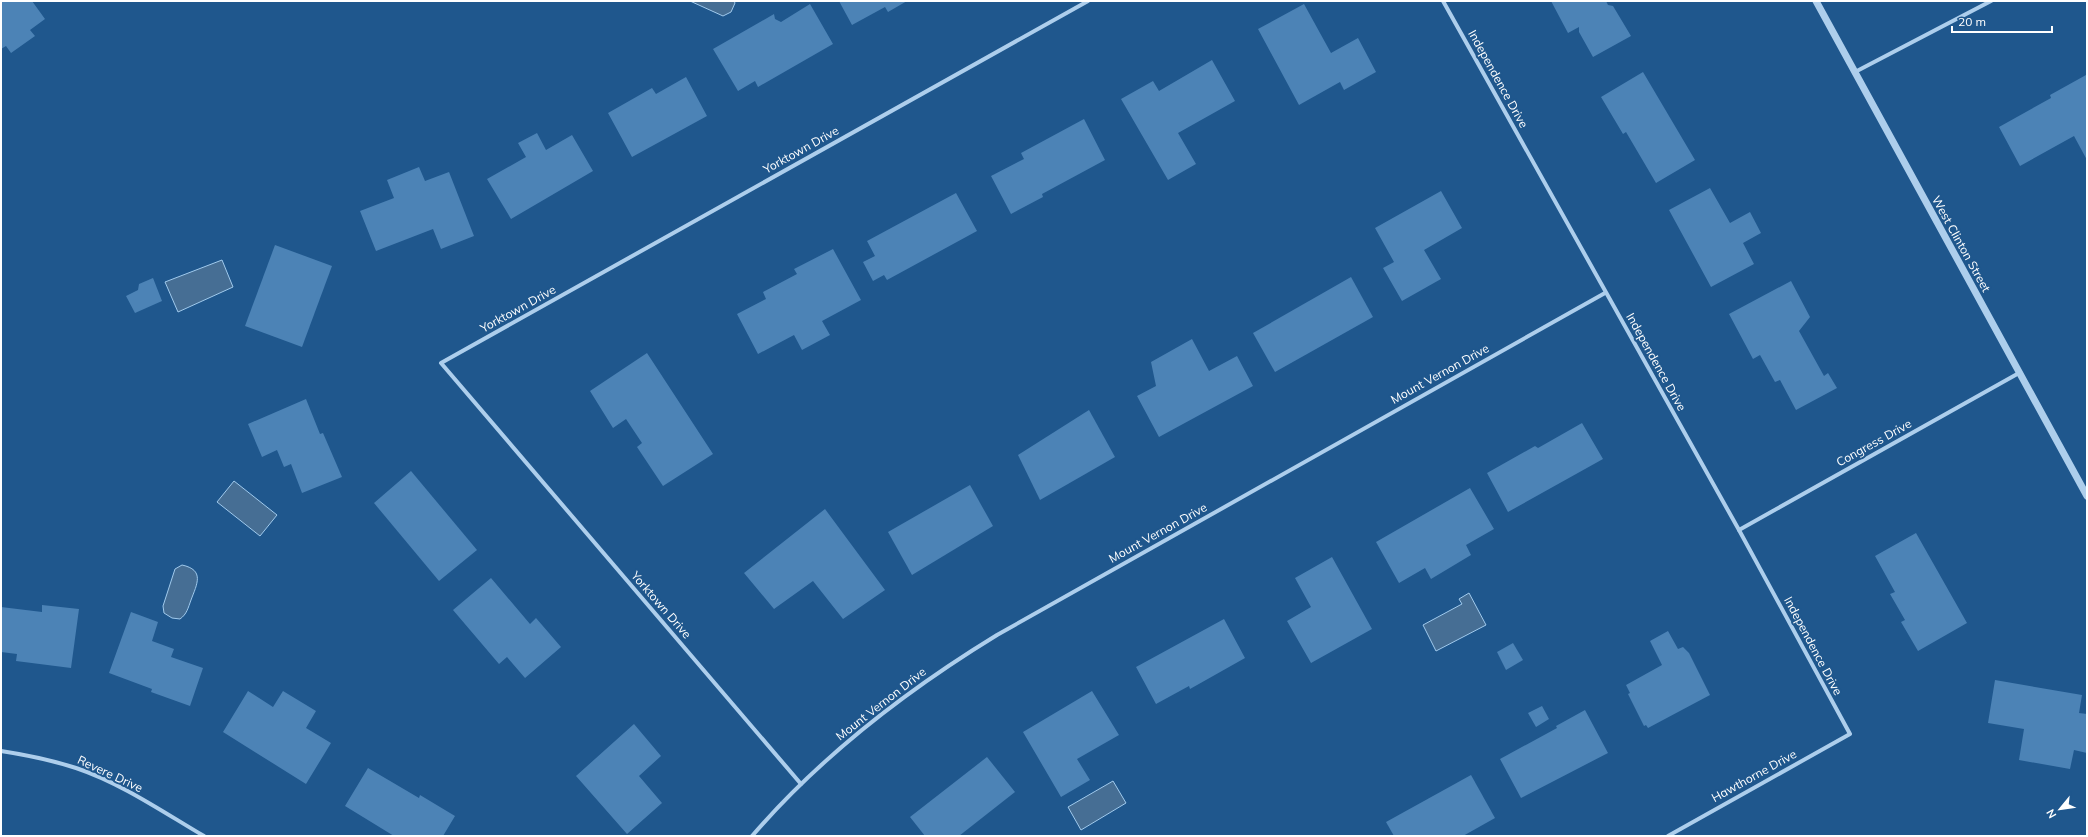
<svg xmlns="http://www.w3.org/2000/svg" width="2088" height="837" font-family="Mulish,sans-serif">
<style>
.water{fill:#466e94;stroke:#a0caed}
.building{fill:#4c83b6}
.lines{fill:none;stroke-linecap:round;stroke-linejoin:round}
.minor{stroke:#adceec;stroke-width:4}
.tertiary{stroke:#adceec;stroke-width:7}
.labels{text-anchor:middle;stroke-width:4;stroke-linejoin:round;paint-order:stroke}
.street-label{font-size:12px;fill:#fff;stroke:#1f578d}
</style>
<rect width="100%" height="100%" fill="#1f578d"/>
<!-- water -->
<g class="water">
<path d="M690,1H734L735,3L731,12L723,16Z"/>
<path d="M222,260L233,287L178,312L165,282Z"/>
<path d="M234,481L277,515L260,536L217,502Z"/>
<path d="M182,565C205,570 197,584 191,600C188,608 187,614 180,619L172,618L164,613L163,606L175,569Z"/>
<path d="M1469,593L1486,625L1436,651L1423,625L1462,604L1459,599Z"/>
<path d="M1113,781L1126,803L1081,830L1068,807Z"/>
</g>
<!-- building -->
<g class="building">
<path d="M1,1H32L45,19L30,30L35,36L11,53L6,46L1,49Z"/>
<path d="M839,1H907L888,12L885,7L852,25Z"/>
<path d="M1551,1H1606L1608,5L1613,6L1631,36L1593,57L1579,32V27L1568,33Z"/>
<path d="M810,4L833,44L758,87L755,81L738,91L713,49L774,14L775,19L781,22Z"/>
<path d="M1304,4L1331,53L1358,38L1376,72L1344,90L1340,82L1299,105L1258,29Z"/>
<path d="M1212,60L1235,101L1178,133L1196,164L1168,180L1121,99L1153,81L1159,91Z"/>
<path d="M1643,72L1695,160L1656,183L1626,132L1623,134L1601,97Z"/>
<path d="M2086,75L2087,160L2074,136L2020,166L1999,127L2051,98L2050,95Z"/>
<path d="M686,77L707,116L632,157L608,113L652,88L656,94Z"/>
<path d="M1084,119L1105,160L1042,194L1043,197L1011,214L991,176L1024,159L1021,153Z"/>
<path d="M537,133L546,150L572,135L593,171L511,219L487,179L526,157L518,143Z"/>
<path d="M419,167L425,181L449,172L474,236L441,249L433,229L376,251L360,211L394,198L387,180Z"/>
<path d="M1710,188L1730,223L1750,212L1761,233L1743,243L1754,264L1711,287L1669,210Z"/>
<path d="M1441,191L1462,228L1424,250L1441,279L1402,301L1383,268L1394,262L1375,228Z"/>
<path d="M956,193L977,231L887,280L884,275L873,281L863,262L875,256L867,241Z"/>
<path d="M275,245L332,266L302,347L245,326Z"/>
<path d="M833,249L861,300L822,321L830,335L802,350L794,335L758,354L737,314L766,299L763,292L797,274L794,269Z"/>
<path d="M1351,277L1373,317L1275,372L1253,333Z"/>
<path d="M153,278L162,301L135,313L126,296L138,290L139,284Z"/>
<path d="M1791,281L1810,317L1799,331L1824,376L1828,373L1837,388L1796,410L1780,380L1775,382L1760,355L1753,359L1729,314Z"/>
<path d="M1192,339L1209,371L1237,356L1253,386L1159,437L1137,396L1156,386L1151,362Z"/>
<path d="M647,353L713,454L663,486L637,447L642,443L626,419L613,428L590,391Z"/>
<path d="M306,399L320,434L323,433L342,477L302,493L291,464L284,467L277,450L262,457L248,424Z"/>
<path d="M1089,410L1115,457L1040,500L1018,455Z"/>
<path d="M1582,423L1603,459L1508,512L1487,473L1535,446L1538,448Z"/>
<path d="M411,471L477,550L439,581L374,503Z"/>
<path d="M970,485L993,526L912,575L888,532Z"/>
<path d="M1470,488L1494,529L1466,545L1471,555L1431,579L1425,568L1399,583L1376,542Z"/>
<path d="M825,509L885,590L843,619L813,581L774,609L744,573Z"/>
<path d="M1916,533L1967,623L1918,651L1901,622L1905,620L1890,594L1895,592L1875,556Z"/>
<path d="M1332,557L1372,629L1311,663L1287,621L1311,607L1295,578Z"/>
<path d="M491,578L530,624L536,618L561,647L525,678L507,657L499,664L453,610Z"/>
<path d="M42,605L79,609L71,668L16,661L17,654L1,652V607L42,612Z"/>
<path d="M131,612L158,622L152,641L174,649L171,657L203,668L190,706L151,692L152,689L109,673Z"/>
<path d="M1224,619L1245,658L1190,689L1189,686L1156,704L1136,667Z"/>
<path d="M1668,631L1678,649L1683,647L1689,653L1710,695L1648,728L1646,725L1644,726L1628,694L1630,693L1626,685L1662,665L1650,641Z"/>
<path d="M1513,643L1523,660L1506,670L1497,652Z"/>
<path d="M1995,680L2082,695L2079,713L2087,714V753L2074,750L2070,769L2019,760L2024,729L1988,723Z"/>
<path d="M248,691L273,707L283,691L316,711L306,728L331,743L306,784L223,732Z"/>
<path d="M1092,691L1119,735L1077,759L1090,780L1061,797L1023,732Z"/>
<path d="M1542,706L1549,719L1536,727L1528,713Z"/>
<path d="M1585,710L1608,753L1521,798L1500,759L1557,728L1556,726Z"/>
<path d="M634,724L661,756L639,776L662,803L627,834L576,776Z"/>
<path d="M987,757L1015,792L959,836H925L910,817Z"/>
<path d="M368,768L419,798L420,795L455,816L443,836H394L345,806Z"/>
<path d="M1471,775L1495,818L1463,836H1394L1386,822Z"/>
</g>
<g class="lines">
<!-- minor -->
<g class="minor">
<path d="M1443,1L1739,530L1850,734L1668,836"/>
<path d="M1855,72L1991,1"/>
<path d="M1739,530L2019,373"/>
<path d="M1,751C27,755 51,760 76,768C121,783 163,812 204,836"/>
<path d="M801,784L441,363L1088,1"/>
<path d="M752,836C821,756 907,690 997,635L1605,293"/>
</g>
<!-- tertiary -->
<path class="tertiary" d="M1816,1L2087,496"/>
</g>
<g class="labels">
<!-- street labels -->
<g class="street-label">
<text transform="translate(1498 79) rotate(61)" y="4">Independence Drive</text>
<text transform="translate(801 150) rotate(-29)" y="4">Yorktown Drive</text>
<text transform="translate(1961 244) rotate(61)" y="4">West Clinton Street</text>
<text transform="translate(518 309) rotate(-29)" y="4">Yorktown Drive</text>
<text transform="translate(1656 362) rotate(61)" y="4">Independence Drive</text>
<text transform="translate(1440 374) rotate(-29)" y="4">Mount Vernon Drive</text>
<text transform="translate(1874 443) rotate(-29)" y="4">Congress Drive</text>
<text transform="translate(1158 533) rotate(-29)" y="4">Mount Vernon Drive</text>
<text transform="translate(661 605) rotate(49)" y="4">Yorktown Drive</text>
<text transform="translate(1813 646) rotate(62)" y="4">Independence Drive</text>
<text transform="translate(881 704) rotate(-38)" y="4">Mount Vernon Drive</text>
<text transform="translate(110 774) rotate(25)" y="4">Revere Drive</text>
<text transform="translate(1754 776) rotate(-29)" y="4">Hawthorne Drive</text>
</g>
</g>
<!-- border -->
<rect width="2088" height="837" fill="none" stroke="#ffffff" stroke-width="4"/>
<!-- north arrow -->
<g transform="translate(2060 809) rotate(241)" stroke="#1f578d" stroke-width="3" paint-order="stroke">
<path d="M0-3L7 15L0 10L-7 15Z" fill="#ffffff"/>
<text y="-6" font-size="11" font-weight="bold" text-anchor="middle" fill="#ffffff">N</text>
</g>
<!-- scale -->
<path d="M1952 26v6h100v-6" fill="none" stroke="#ffffff" stroke-width="2"/>
<text x="1958" y="26" font-size="12" fill="#ffffff" stroke="#1f578d" stroke-width="3" paint-order="stroke">20 m</text>
</svg>
